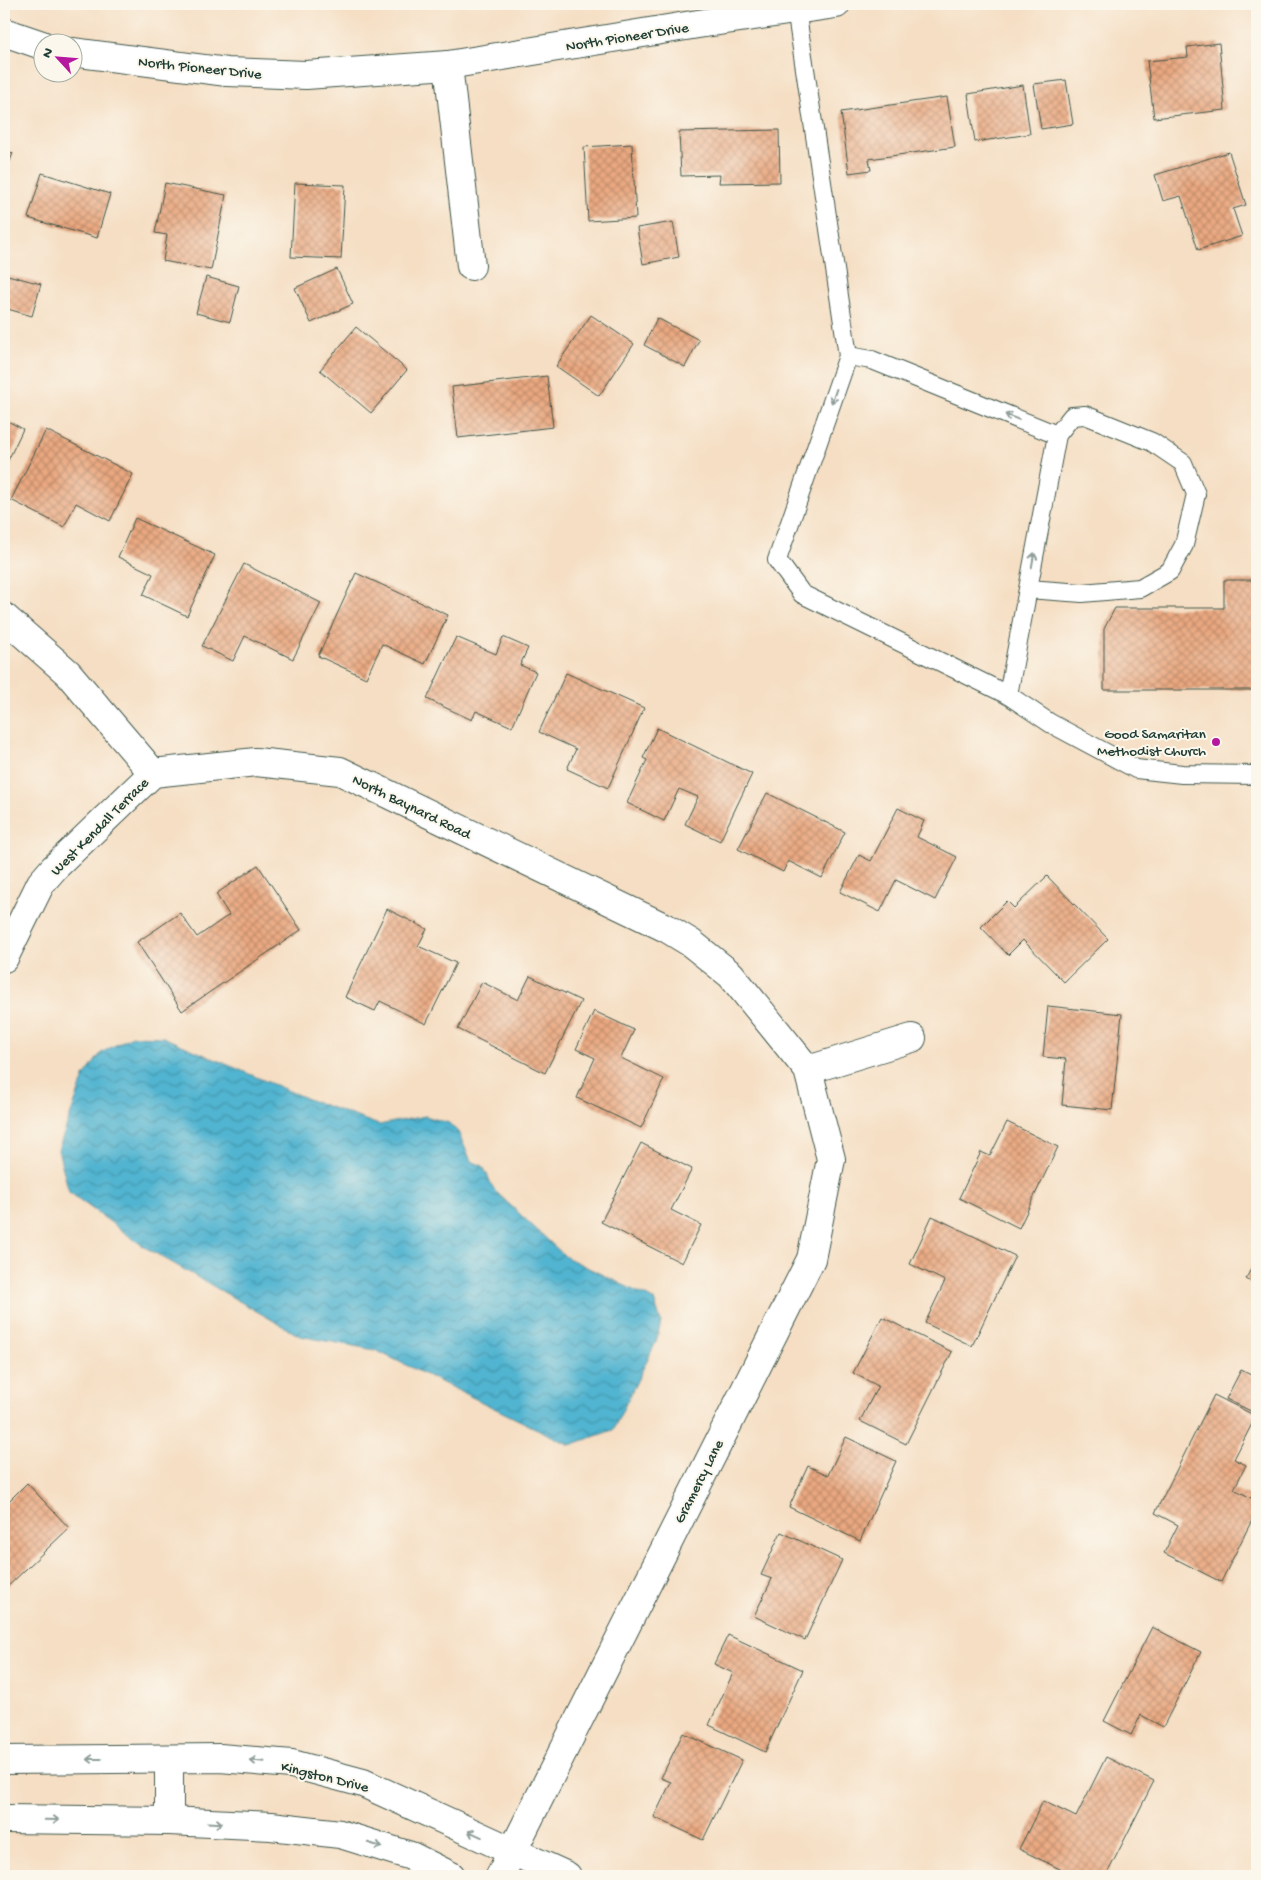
<svg xmlns="http://www.w3.org/2000/svg" width="1261" height="1880" font-family="'Gochi Hand',sans-serif">
<style>
.water{fill:url(#water-waves);stroke:#387882}
.building{fill:url(#building-cross-hatch)}
.lines{fill:none;stroke-linecap:round;stroke-linejoin:round}
.service-casing{stroke:#3f5549;stroke-width:20}
.minor-casing{stroke:#3f5549;stroke-width:30}
.service{stroke:#fff;stroke-width:18}
.minor{stroke:#fff;stroke-width:28}
.oneway{stroke:#8f9e9a}
.poi-dot{fill:#b5179e;stroke:#fbf7ec;stroke-width:2}
.labels{text-anchor:middle;stroke-width:4;stroke-linejoin:round;paint-order:stroke}
.street-label{font-size:15px;fill:#1f3d34;stroke:#fbf7ec}
.poi-label{font-size:15px;fill:#1f3d34;stroke:#fbf7ec;text-anchor:end}
</style>
<defs>
<pattern id="water-waves" width="16" height="10" patternUnits="userSpaceOnUse" patternTransform="scale(1.25)"><rect width="16" height="10" fill="#51b4d0"/><path d="M0 5q4-4 8 0t8 0" fill="none" stroke="#4394aa"/></pattern>
<pattern id="building-cross-hatch" width="8" height="8" patternUnits="userSpaceOnUse" patternTransform="scale(1.25)"><rect width="8" height="8" fill="#eaa880"/><path d="M0 0l8 8M0 8l8-8" fill="none" stroke="#bd8a6a"/></pattern>
</defs>
<rect width="100%" height="100%" fill="#fbf7ec"/>
<filter id="ink" filterUnits="userSpaceOnUse"><feTurbulence type="fractalNoise" baseFrequency=".02" numOctaves="2"/><feDisplacementMap in="SourceGraphic" scale="10" xChannelSelector="R" yChannelSelector="G"/><feConvolveMatrix kernelMatrix="1 2 1 2 8 2 1 2 1" color-interpolation-filters="sRGB"/></filter>
<filter id="wash" filterUnits="userSpaceOnUse"><feTurbulence type="fractalNoise" baseFrequency=".0096" numOctaves="4" result="noise"/><feDisplacementMap in="SourceGraphic" scale="20" xChannelSelector="R" yChannelSelector="G"/><feGaussianBlur stdDeviation="1.12" result="paint"/><feColorMatrix in="noise" values="0 0 0 0 0 0 0 0 0 0 0 0 0 0 0 0 0 1.4 0 .05"/><feComposite in="paint" operator="in"/></filter>
<g filter="url(#wash)">
<rect width="100%" height="100%" fill="#f5dec3"/>
<!-- water -->
<path class="water" d="M132,1036L163,1037L310,1100L379,1125L425,1116L449,1123L458,1132L471,1161L483,1166L494,1190L566,1257L654,1300L661,1322L656,1342L613,1430L570,1445L375,1350L300,1336L143,1246L69,1192L58,1150L84,1077L101,1053Z"/>
<g id="blocks">
<!-- building -->
<g class="building">
<path d="M1219,43L1225,110L1154,118L1147,61L1188,57L1187,47Z"/>
<path d="M1066,80L1073,124L1041,129L1034,84Z"/>
<path d="M1023,85L1030,134L975,142L968,94Z"/>
<path d="M947,97L955,147L869,159L871,170L849,173L841,112Z"/>
<path d="M779,130L780,182L719,183L720,175L681,176L679,132Z"/>
<path d="M632,144L636,218L588,221L584,147Z"/>
<path d="M4,150L13,153L4,177Z"/>
<path d="M1229,152L1246,205L1233,209L1242,236L1198,250L1181,196L1163,201L1155,175Z"/>
<path d="M42,173L110,194L97,238L28,218Z"/>
<path d="M165,183L226,195L211,270L163,261L167,235L155,233Z"/>
<path d="M295,183L345,185L341,259L291,257Z"/>
<path d="M673,222L679,257L643,264L637,228Z"/>
<path d="M337,269L353,304L311,323L295,288Z"/>
<path d="M4,274L41,284L32,316L4,308Z"/>
<path d="M206,277L239,286L230,322L196,313Z"/>
<path d="M591,315L634,344L599,396L556,366Z"/>
<path d="M657,318L699,340L685,367L644,345Z"/>
<path d="M356,327L407,370L371,413L320,370Z"/>
<path d="M547,376L553,427L458,438L452,387Z"/>
<path d="M4,419L23,429L4,469Z"/>
<path d="M46,430L133,474L110,521L76,503L64,527L11,500Z"/>
<path d="M135,518L215,555L187,616L143,595L153,574L118,557Z"/>
<path d="M244,564L321,603L293,659L245,636L233,661L202,646Z"/>
<path d="M356,573L448,615L425,664L382,644L366,678L318,656Z"/>
<path d="M1224,580H1257V690H1104V629L1115,608H1224Z"/>
<path d="M456,637L496,654L503,637L528,648L520,665L536,672L512,727L476,711L472,720L427,699Z"/>
<path d="M566,673L644,708L608,788L567,769L576,749L539,732Z"/>
<path d="M657,728L752,774L720,841L685,824L698,797L679,789L664,821L627,803L647,760L643,758Z"/>
<path d="M767,793L845,832L822,878L788,861L783,872L738,849Z"/>
<path d="M898,808L924,821L917,837L957,857L935,900L896,880L880,912L840,892L859,855L871,861Z"/>
<path d="M258,865L301,930L182,1011L137,942L180,913L197,937L229,915L216,894Z"/>
<path d="M1047,876L1108,939L1064,982L1023,940L1008,955L981,927L1007,901L1014,908Z"/>
<path d="M387,909L427,929L418,946L456,963L426,1024L380,1001L375,1011L345,997Z"/>
<path d="M530,976L581,1001L545,1073L458,1029L482,982L518,1000Z"/>
<path d="M1048,1006L1122,1014L1112,1110L1062,1105L1066,1059L1043,1057Z"/>
<path d="M594,1011L634,1030L621,1058L664,1079L641,1128L577,1098L595,1058L576,1049Z"/>
<path d="M1007,1122L1058,1147L1019,1228L959,1198L981,1152L990,1156Z"/>
<path d="M641,1143L692,1169L671,1210L701,1225L682,1263L601,1222Z"/>
<path d="M932,1216L1015,1256L972,1346L925,1323L945,1281L910,1264Z"/>
<path d="M1257,1256V1285L1246,1279Z"/>
<path d="M882,1317L952,1352L906,1444L860,1421L878,1386L853,1373Z"/>
<path d="M1241,1370L1257,1378V1414L1226,1399Z"/>
<path d="M1214,1395L1256,1416L1234,1459L1246,1465L1234,1489L1257,1501V1510L1221,1582L1164,1553L1178,1525L1155,1513Z"/>
<path d="M846,1437L896,1461L860,1541L789,1507L808,1466L828,1475Z"/>
<path d="M27,1483L69,1528L4,1590V1506Z"/>
<path d="M781,1532L842,1560L805,1640L754,1616L772,1579L761,1575Z"/>
<path d="M1152,1627L1201,1652L1163,1727L1141,1715L1131,1735L1104,1721Z"/>
<path d="M728,1635L803,1670L765,1752L709,1725L733,1673L714,1664Z"/>
<path d="M683,1733L742,1760L703,1840L654,1817L671,1782L661,1778Z"/>
<path d="M1106,1757L1154,1781L1106,1876H1074L1019,1849L1043,1801L1076,1817Z"/>
</g>
</g>
</g>
<g filter="url(#ink)">
<use href="#blocks" fill-opacity="0" stroke="#3f5549" stroke-width="1"/>
<g class="lines">
<!-- service casing -->
<g class="service-casing">
<g id="service">
<path d="M796,9L848,356L777,560L802,594L1008,695L1050,723L1136,769L1182,774L1257,775"/>
<path d="M848,356L872,360L1057,435"/>
<path d="M1008,695L1057,435L1072,416L1085,415L1152,442L1183,463L1196,494L1184,545L1170,571L1140,588L1082,593L1028,589"/>
</g>
</g>
<!-- minor casing -->
<g class="minor-casing">
<g id="minor">
<path d="M4,32L42,45"/>
<path d="M72,52L227,72L306,75L448,65L698,24L836,4"/>
<path d="M448,65L471,266"/>
<path d="M4,617L68,673L153,773"/>
<path d="M153,773L256,762L340,771L668,929L691,943L731,975L808,1070L831,1159L811,1259L500,1876"/>
<path d="M4,958L41,883L54,868L153,773"/>
<path d="M808,1070L912,1038"/>
<path d="M169,1759V1821"/>
<path d="M4,1760L220,1758L292,1764L363,1783L567,1876"/>
<path d="M4,1819L169,1821L271,1826L340,1834L411,1856L451,1876"/>
</g>
</g>
<!-- service -->
<use href="#service" class="service"/>
<!-- minor -->
<use href="#minor" class="minor"/>
</g>
<!-- one-way arrows -->
<defs><path id="oneway-shaft" d="M-6 0H5M1.5-3L5.5 0L1.5 3" fill="none" stroke-width="1.6" stroke-linecap="round" stroke-linejoin="round" transform="scale(1.25)"/></defs>
<g class="oneway">
<use href="#oneway-shaft" transform="translate(834 396) rotate(109)"/>
<use href="#oneway-shaft" transform="translate(1012 417) rotate(-158)"/>
<use href="#oneway-shaft" transform="translate(1033 560) rotate(-80)"/>
<use href="#oneway-shaft" transform="translate(94 1759) rotate(180)"/>
<use href="#oneway-shaft" transform="translate(257 1761) rotate(-175)"/>
<use href="#oneway-shaft" transform="translate(52 1820) rotate(1)"/>
<use href="#oneway-shaft" transform="translate(215 1823) rotate(3)"/>
<use href="#oneway-shaft" transform="translate(475 1834) rotate(-156)"/>
<use href="#oneway-shaft" transform="translate(375 1845) rotate(17)"/>
</g>
</g>
<!-- markers -->
<circle class="poi-dot" cx="1216" cy="742" r="5"/>
<g class="labels">
<!-- street labels -->
<g class="street-label">
<text transform="translate(627 36) rotate(-9)" y="5">North Pioneer Drive</text>
<text transform="translate(200 67) rotate(6)" y="5">North Pioneer Drive</text>
<text transform="translate(412 806) rotate(26)" y="5">North Baynard Road</text>
<text transform="translate(99 826) rotate(-45)" y="5">West Kendall Terrace</text>
<text transform="translate(698 1481) rotate(-63)" y="5">Gramercy Lane</text>
<text transform="translate(325 1776) rotate(14)" y="5">Kingston Drive</text>
</g>
<!-- poi labels -->
<g class="poi-label">
<text x="1206" y="738">Good Samaritan<tspan x="1206" dy="17">Methodist Church</tspan></text>
</g>
</g>
<!-- margin -->
<rect width="1261" height="1880" fill="none" stroke="#fbf7ec" stroke-width="20"/>
<!-- north arrow -->
<g transform="translate(58 58) rotate(296)"><circle r="24" fill="#fbf7ec" stroke="#a3ada2"/>
<path d="M0-4L9 19L0 12L-9 19Z" fill="#b5179e"/>
<text y="-8" font-size="14" font-weight="bold" text-anchor="middle" fill="#1f3d34">N</text>
</g>
</svg>
